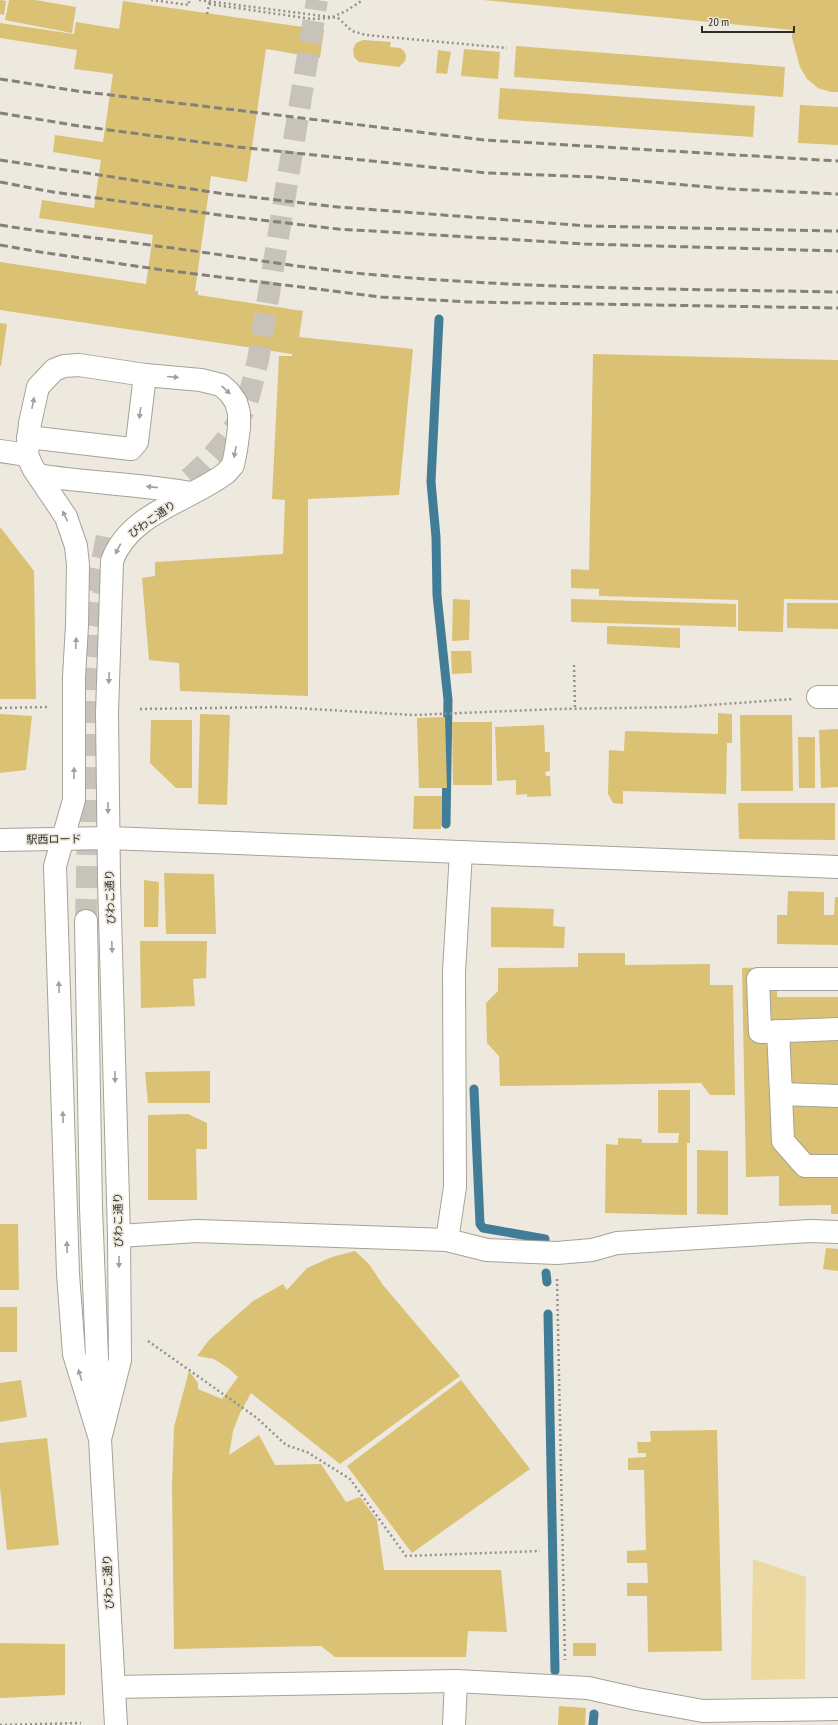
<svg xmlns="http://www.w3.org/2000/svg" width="838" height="1725" font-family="'PT Sans Narrow','Noto Sans JP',sans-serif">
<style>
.green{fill:#ecd9a2}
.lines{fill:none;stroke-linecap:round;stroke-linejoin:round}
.stream{stroke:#427d97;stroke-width:9}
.building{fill:#dbc174}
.minor-tunnel{stroke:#c7c3ba;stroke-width:22;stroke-dasharray:22 11;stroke-linecap:butt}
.minor-casing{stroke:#a5a297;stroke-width:24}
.path{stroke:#949189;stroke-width:2.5;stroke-dasharray:2 3;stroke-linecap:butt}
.minor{stroke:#fff;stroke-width:22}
.rail{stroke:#84817a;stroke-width:3;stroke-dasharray:8 4;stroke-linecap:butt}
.path-bridge{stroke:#949189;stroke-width:2.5;stroke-dasharray:2 3;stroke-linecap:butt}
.oneway{fill:#a1a09e}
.labels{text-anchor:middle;stroke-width:3.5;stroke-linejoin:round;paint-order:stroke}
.street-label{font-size:11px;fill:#2e2d28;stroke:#ede9de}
</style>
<rect width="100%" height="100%" fill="#ede9de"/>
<!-- green -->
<path class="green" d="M753,1559L806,1577L805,1679L751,1680Z"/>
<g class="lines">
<!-- stream -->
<g class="stream">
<path d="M439,319L431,482L436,537L437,595L448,700L446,824"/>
<path d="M474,1089L480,1224L483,1228L545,1239V1242"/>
<path d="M546,1273L547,1282"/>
<path d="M548,1314L555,1671"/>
<path d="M593,1725L594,1714"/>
</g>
</g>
<!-- building -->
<g class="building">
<path d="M0,0L6,1L4,15L0,14Z"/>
<path d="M9,0H35L76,7L72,33L5,20Z"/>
<path d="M483,0H838V92H831L818,88L807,79L800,67L792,38V30Z"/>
<path d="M123,1L324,30L320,58L266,49L247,182L211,176L195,291H198V295L303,311L299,337L413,349L399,495L308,499V696L180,691L179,663L149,660L142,578L155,576V562L283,554L285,500L272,499L279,356H292V354L0,310V262L146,284L153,235L39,218L42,200L94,208L101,160L53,152L55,135L103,142L113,74L74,69L77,50L0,38V23L74,34L76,22L119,29Z"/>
<path d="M363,40L391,42L390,47L400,48L404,51L406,56L405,61L399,67L359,62L354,57L353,49L356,43Z"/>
<path d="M516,46L785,67L783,97L514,77Z"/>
<path d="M464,49L500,52L498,79L461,76Z"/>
<path d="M438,50L451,52L447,74L436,73Z"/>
<path d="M500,88L755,106L753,137L498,119Z"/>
<path d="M800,105L838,107V145L798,143Z"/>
<path d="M0,323L7,324L1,366H0Z"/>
<path d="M593,354L838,360V600L784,599L783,632L738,631V600L599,596V589L571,588V569L589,570Z"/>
<path d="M0,527L34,571L36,699H0Z"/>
<path d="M453,599L470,600L469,640L452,641Z"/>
<path d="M571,599L736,604V627L571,622Z"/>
<path d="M787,603H838V629L787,628Z"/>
<path d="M607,626L680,628V648L607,644Z"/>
<path d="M451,651H471L472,673L452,674Z"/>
<path d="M718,713L732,714V743H727L726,794L623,791V804L613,803L608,794L609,750L624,751L625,731L718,734Z"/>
<path d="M0,714L32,716L26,770L0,773Z"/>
<path d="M200,714L230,715L227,805L198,804Z"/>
<path d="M740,715H792L793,791H741Z"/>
<path d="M445,717L447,788H419L417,718Z"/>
<path d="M151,720H192V788H176L150,763Z"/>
<path d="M452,722H492V785H453Z"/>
<path d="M544,725L545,752H550V771L545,772L546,776H550L551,796L527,797V794L516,795V780L497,781L495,727Z"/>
<path d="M838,729V787L821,788L819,730Z"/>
<path d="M798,737H815V788H799Z"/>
<path d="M414,796H442L441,829H413Z"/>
<path d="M738,803H835V840L739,839Z"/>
<path d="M164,873L214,874L216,934H166Z"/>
<path d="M144,880L159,882L158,927H144Z"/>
<path d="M788,891L824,892V915H834L835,897H838V945L777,944V915H787Z"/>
<path d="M491,907L554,909L553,926L565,927L564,948L491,947Z"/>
<path d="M140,941H207L206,978L193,979L195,1006L141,1008Z"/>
<path d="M578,953H625V965L710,964V985H733L735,1095H710L701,1083L500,1086L499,1056L487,1043L486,1003L498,991V968L578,967Z"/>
<path d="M777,967V997H838V1214H831V1205L779,1206V1176L746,1177L742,968Z"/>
<path d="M210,1071V1103H148L145,1072Z"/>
<path d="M658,1090H690V1143H687V1215L605,1213L606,1144L618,1145V1138L642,1139V1143H678L679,1133H658Z"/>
<path d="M188,1114L207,1123V1149H196L197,1200H148V1115Z"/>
<path d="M697,1150L728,1151V1215L697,1214Z"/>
<path d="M0,1224H18L19,1290H0Z"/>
<path d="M826,1248L838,1249V1271L823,1269Z"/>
<path d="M355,1251L369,1264L383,1285L460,1376L340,1464L251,1393L240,1413L233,1431L229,1455L259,1435L275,1465L321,1464L346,1502L360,1497L377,1520L384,1570H501L507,1632L468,1631L466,1657H335L321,1646L174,1649L172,1486L174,1427L189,1371L198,1383V1389L222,1399L238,1377L228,1368L214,1359L197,1356L209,1340L253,1301L283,1284L287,1290L307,1268L332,1257Z"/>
<rect x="0" y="1307" width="17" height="45"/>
<path d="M21,1380L27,1417L0,1422V1383Z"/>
<path d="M461,1380L530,1469L412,1553L347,1466Z"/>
<path d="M717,1430L722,1651L648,1652L647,1596H627V1583H648L647,1563H627V1551L646,1550L644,1470H628V1458L646,1457V1453H638L637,1442H651L650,1431Z"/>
<path d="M47,1438L59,1545L7,1550L0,1488V1443Z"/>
<path d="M0,1643L65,1644V1695L0,1698Z"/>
<rect x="573" y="1643" width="23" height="13"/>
<path d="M559,1706L586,1708L585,1725H558Z"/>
</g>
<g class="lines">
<!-- minor-tunnel -->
<g class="minor-tunnel">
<path d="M164,500C197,472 229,446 246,405C251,391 254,375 258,360L317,0"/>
<path d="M97,627L105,585"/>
<path d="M86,921L91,686L100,571L108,531"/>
</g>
<!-- minor casing -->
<g class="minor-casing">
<g id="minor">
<path d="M28,437L131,449L137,442L145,375"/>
<path d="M0,451L27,455"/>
<path d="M38,475C88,483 140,484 191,493"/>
<path d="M818,697H838"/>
<path d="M0,840L109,838L838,867"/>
<path d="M86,921L91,1208L99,1408"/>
<path d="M838,979H758L760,1032L838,1029"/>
<path d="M778,1031L781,1094"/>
<path d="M838,1096L781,1094L783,1141L805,1166H838"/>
<path d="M119,1236L197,1231L447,1240L487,1250L557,1253L592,1250L617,1243L810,1231L838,1232"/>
<path d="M447,1240L455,1187L454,972L461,852"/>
<path d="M100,1439L120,1360L119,1236L109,881L107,713L112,561C129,513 189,501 226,473L233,465L236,450L239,428V413L236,402L229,392L221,385L201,380L145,375L79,365L64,366L54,370L38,387L30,423L27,455L33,468L66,517L76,546L78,565L77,625L74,677V800L55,866L68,1274L74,1354L100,1439L116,1725"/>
<path d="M114,1687L456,1681L588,1688L637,1699L703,1711L838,1709"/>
<path d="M454,1725L456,1681"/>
</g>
</g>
<!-- path -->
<g class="path">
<path d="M151,0L189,5V0"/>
<path d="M199,0L338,18L352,31L366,35L507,48"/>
<path d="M574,665L575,709"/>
<path d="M0,708L48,707"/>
<path d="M140,709L278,707L413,715L557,709L683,707L793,699"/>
<path d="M557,1279L565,1660"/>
<path d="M148,1341L257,1418L286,1445L307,1452L350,1479L406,1556L540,1551"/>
<path d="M0,1725L81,1723"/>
</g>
<!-- minor -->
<use href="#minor" class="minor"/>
<!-- rail -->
<g class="rail">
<path d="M0,79L77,91L485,140L838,161"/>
<path d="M0,113L79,126L238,147L487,173L596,177L731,189L838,194"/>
<path d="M0,160L225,194L338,207L588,226L838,231"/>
<path d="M0,182L53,192L227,216L338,229L585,244L838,251"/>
<path d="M0,225C54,234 109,239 164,247C235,256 305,269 377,275C530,289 684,289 838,292"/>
<path d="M0,245L40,252L163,270L381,297L469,302L838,308"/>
</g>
<!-- path-bridge -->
<g class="path-bridge">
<path d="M209,4L312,19L330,18L346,11L363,0"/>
<path d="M207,14L210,0"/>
</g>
</g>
<!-- one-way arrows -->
<defs><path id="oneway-solid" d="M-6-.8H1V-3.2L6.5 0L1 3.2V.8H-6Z"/></defs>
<g class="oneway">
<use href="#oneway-solid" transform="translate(173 377) rotate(5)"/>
<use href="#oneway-solid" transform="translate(226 390) rotate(43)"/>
<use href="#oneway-solid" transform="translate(33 403) rotate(-79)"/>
<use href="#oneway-solid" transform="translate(140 413) rotate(97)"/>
<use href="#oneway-solid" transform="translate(235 452) rotate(101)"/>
<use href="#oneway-solid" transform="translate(152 487) rotate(-174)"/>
<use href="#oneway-solid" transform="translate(65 516) rotate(-116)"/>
<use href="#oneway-solid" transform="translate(118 549) rotate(117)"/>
<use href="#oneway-solid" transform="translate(76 643) rotate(-87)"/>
<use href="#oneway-solid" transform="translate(109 678) rotate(92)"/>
<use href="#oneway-solid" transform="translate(74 773) rotate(-90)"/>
<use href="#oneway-solid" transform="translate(108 808) rotate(89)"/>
<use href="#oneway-solid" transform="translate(112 947) rotate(88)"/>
<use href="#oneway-solid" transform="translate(59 987) rotate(-92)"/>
<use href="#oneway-solid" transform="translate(115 1077) rotate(89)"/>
<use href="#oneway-solid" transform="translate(63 1117) rotate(-92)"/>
<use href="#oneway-solid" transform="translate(67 1247) rotate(-92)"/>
<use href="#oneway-solid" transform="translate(119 1262) rotate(90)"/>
<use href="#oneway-solid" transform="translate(80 1375) rotate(-107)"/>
</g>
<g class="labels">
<!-- street labels -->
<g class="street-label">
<text transform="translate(152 519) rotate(-35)" y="4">びわこ通り</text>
<text transform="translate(54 839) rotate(-1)" y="4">駅西ロード</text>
<text transform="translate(110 897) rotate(-92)" y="4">びわこ通り</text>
<text transform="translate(118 1220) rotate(-91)" y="4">びわこ通り</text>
<text transform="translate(108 1582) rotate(-93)" y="4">びわこ通り</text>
</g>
</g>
<!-- scale -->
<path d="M702 26v6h92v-6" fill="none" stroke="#2e2d28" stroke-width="2"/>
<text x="708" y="26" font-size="12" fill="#2e2d28" stroke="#ede9de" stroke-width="3" paint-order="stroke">20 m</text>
</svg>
